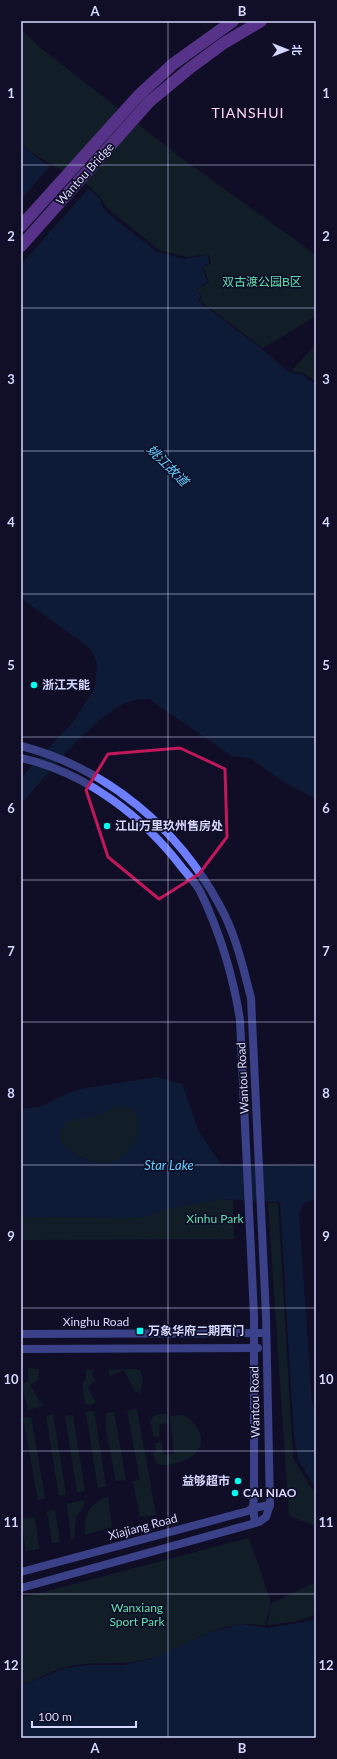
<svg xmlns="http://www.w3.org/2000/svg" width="337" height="1759" font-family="Lato,'Noto Sans SC',sans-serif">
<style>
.green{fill:#13312b}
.water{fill:#0d2b49;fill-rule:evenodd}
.pier{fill:#100f27}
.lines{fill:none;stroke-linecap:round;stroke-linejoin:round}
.secondary{stroke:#6d7ffe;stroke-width:8}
.primary{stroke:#aa5dfe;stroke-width:12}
.marked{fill:none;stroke:#c2185b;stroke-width:3;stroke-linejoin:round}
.grid{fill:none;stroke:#d5d7ff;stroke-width:1;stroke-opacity:0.55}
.poi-dot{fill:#03fdf1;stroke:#100f27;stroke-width:1.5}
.labels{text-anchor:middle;stroke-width:3.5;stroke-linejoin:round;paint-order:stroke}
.street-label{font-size:12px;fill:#d5d7ff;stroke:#100f27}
.park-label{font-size:12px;fill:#61dfad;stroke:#100f27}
.poi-label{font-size:12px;font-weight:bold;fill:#d5d7ff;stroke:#100f27;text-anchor:start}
.water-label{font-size:13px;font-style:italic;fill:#64cdfe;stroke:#100f27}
.quarter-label{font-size:14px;letter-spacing:1px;fill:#ffd7f6;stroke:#100f27}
.neatline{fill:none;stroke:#d5d7ff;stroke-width:1.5}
.grid-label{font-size:13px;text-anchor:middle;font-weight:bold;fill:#d5d7ff}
</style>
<rect width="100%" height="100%" fill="#100f27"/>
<!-- green -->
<g class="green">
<path d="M21,30L42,49L180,157L316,255V316L263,348L200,301L202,295L197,290L209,282L203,267L211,264L209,254L188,257L159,250L106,207C94,178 44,166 21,144Z"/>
<path d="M316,345V381L303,373L291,371Z"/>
<path d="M116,1107H125L133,1109C146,1126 133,1154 114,1161C97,1167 71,1154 61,1141C59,1121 70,1119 86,1117C96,1116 107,1111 116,1107Z"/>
<path d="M221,1199L233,1200L234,1239L21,1240V1216L24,1217L135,1218L144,1217L170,1208Z"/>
<path d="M268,1203H278L293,1458L309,1485L316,1493V1527C307,1521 298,1521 289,1515Z"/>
<path d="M28,1368L39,1369L38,1380L30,1385L43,1406L28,1410L22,1385L28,1381Z"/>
<path d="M86,1369L94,1370L92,1375L96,1380L87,1387L96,1402L91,1405L85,1404L82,1383L86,1380Z"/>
<path d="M133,1369L140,1370L143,1381L140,1393L135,1391L124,1370L110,1376L108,1370Z"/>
<path d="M137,1409L156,1515L140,1517L133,1481L140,1480L127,1410Z"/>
<path d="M94,1411L106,1486L98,1488L86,1412Z"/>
<path d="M114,1412L126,1480L116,1481L105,1424L107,1413Z"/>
<path d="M53,1414L66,1494L59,1496L46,1416Z"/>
<path d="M159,1414H166L170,1426L168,1423L159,1425L160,1436L154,1437L150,1421L154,1416Z"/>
<path d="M73,1415L85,1491L77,1492L65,1416Z"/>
<path d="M184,1415C209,1432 207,1456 176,1463C168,1465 165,1466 157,1464L153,1454L156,1450L155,1443L161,1442L164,1455L174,1454L170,1416Z"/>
<path d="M31,1417L45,1498L38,1500L23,1418Z"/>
<path d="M108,1496L112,1527L85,1535C83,1514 89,1505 108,1496Z"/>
<path d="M79,1501H85L83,1507L76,1517L74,1538L71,1540L67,1504Z"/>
<path d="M55,1510L60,1542L52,1543L47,1511Z"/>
<path d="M35,1517L39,1549L26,1551L21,1519Z"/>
<path d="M249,1538L271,1603L265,1626C220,1616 191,1646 151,1658C125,1666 100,1661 75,1665C56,1667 39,1679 21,1685V1598Z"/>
<path d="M316,1582V1614C302,1622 283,1623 267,1625L272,1603Z"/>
</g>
<!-- water -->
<g class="water">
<path d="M21,145L43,162L92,191L100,199L103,208L111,216L157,252L184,259L208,255L209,263L202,267L207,282L196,290L201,295L198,301L263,350L290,373L302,375L316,385V799L282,781L250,758L232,756L149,699C143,699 137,699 131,701C96,712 46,776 21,804V778L73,722L93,691L96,683L97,663L91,649L21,598Z"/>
<path d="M157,1077L182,1084L199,1132L221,1164L316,1166V1198L303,1204L299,1214L312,1403L316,1413V1489L299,1461L294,1436L280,1202L221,1199L170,1208L144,1217L135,1218L24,1217L21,1216V1109L40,1107L68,1093L81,1089ZM116,1107H125L133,1109C147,1126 132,1155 113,1161C96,1167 70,1154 61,1141C58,1116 76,1120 93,1117C100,1115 109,1110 116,1107Z"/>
<path d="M316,1618V1738H21V1686L65,1668L90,1665H124L151,1659L211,1632L241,1624L267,1628L310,1621Z"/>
</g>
<!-- pier -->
<path class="pier" d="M51,165L90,187L21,265V199Z"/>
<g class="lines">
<!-- secondary -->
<g class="secondary">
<path d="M21,746C107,768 179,829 220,906C236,935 243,967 251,998L266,1316L270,1505L266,1517L259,1522L21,1588"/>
<path d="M21,758C85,772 144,817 183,869C189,876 197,884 201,893C221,935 233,975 240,1020L254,1316V1493L253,1508L255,1523"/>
<path d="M21,1334L266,1333"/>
<path d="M21,1349L258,1348"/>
<path d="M21,1572L248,1511L253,1508L270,1505"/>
</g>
<!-- primary -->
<g class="primary">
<path d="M21,226L139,95L173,64L233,21"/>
<path d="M21,246L149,102L190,68L224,43L261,21"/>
</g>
</g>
<!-- marked area -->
<path d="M0 0H337V1759H0ZM180,748L225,769L227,837L199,874L159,899L108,857L86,790L108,754Z" fill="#100f27" fill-opacity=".55" fill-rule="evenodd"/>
<path class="marked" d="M180,748L225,769L227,837L199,874L159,899L108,857L86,790L108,754Z"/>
<!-- grid -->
<path class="grid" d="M168,21V1738M21,165H316M21,308H316M21,451H316M21,594H316M21,737H316M21,880H316M21,1022H316M21,1165H316M21,1308H316M21,1451H316M21,1594H316"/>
<!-- markers -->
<g class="poi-dot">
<circle cx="34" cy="685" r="4"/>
<circle cx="107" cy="826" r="4"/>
<rect x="136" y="1327" width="8" height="8" rx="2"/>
<circle cx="238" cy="1481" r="4"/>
<circle cx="235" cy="1493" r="4"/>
</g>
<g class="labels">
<!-- street labels -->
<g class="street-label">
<text transform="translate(85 174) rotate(-48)" y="4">Wantou Bridge</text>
<text transform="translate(243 1078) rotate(-93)" y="4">Wantou Road</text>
<text x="96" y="1326">Xinghu Road</text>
<text transform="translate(255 1402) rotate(-91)" y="4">Wantou Road</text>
<text transform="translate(143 1527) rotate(-15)" y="4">Xiajiang Road</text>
</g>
<!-- park labels -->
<g class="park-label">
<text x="262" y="286">双古渡公园B区</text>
<text x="215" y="1223">Xinhu Park</text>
<text x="137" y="1612">Wanxiang<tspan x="137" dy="14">Sport Park</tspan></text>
</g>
<!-- poi labels -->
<g class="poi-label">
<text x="42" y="689">浙江天能</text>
<text x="115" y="830">江山万里玖州售房处</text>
<text x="148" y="1335">万象华府二期西门</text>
<text x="230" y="1485" text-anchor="end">益够超市</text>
<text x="243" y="1497">CAI NIAO</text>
</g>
<!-- water labels -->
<g class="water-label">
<text transform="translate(168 465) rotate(45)" y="5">姚江故道</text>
<text x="169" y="1170">Star Lake</text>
</g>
<!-- quarter labels -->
<g class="quarter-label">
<text x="248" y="118">TIANSHUI</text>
</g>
</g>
<!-- border -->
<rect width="337" height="1759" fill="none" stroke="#100f27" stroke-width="44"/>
<!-- north arrow -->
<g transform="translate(287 50) rotate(90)" stroke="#100f27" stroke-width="3" paint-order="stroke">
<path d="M0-3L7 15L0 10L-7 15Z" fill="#d5d7ff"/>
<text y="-6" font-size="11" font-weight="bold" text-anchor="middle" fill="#d5d7ff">北</text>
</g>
<!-- scale -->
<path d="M32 1721v6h104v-6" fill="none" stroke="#d5d7ff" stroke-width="2"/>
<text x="38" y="1721" font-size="12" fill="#d5d7ff" stroke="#100f27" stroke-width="3" paint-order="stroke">100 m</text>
<rect x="22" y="22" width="293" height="1715" class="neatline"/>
<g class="grid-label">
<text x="95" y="16">A</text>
<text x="242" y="16">B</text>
<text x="11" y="98">1</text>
<text x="326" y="98">1</text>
<text x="11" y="241">2</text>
<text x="326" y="241">2</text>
<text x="11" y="384">3</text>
<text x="326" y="384">3</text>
<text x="11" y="527">4</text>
<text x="326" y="527">4</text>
<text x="11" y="670">5</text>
<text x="326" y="670">5</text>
<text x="11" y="813">6</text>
<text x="326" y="813">6</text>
<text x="11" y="956">7</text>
<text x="326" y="956">7</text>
<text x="11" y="1098">8</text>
<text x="326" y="1098">8</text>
<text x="11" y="1241">9</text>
<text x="326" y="1241">9</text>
<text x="11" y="1384">10</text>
<text x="326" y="1384">10</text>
<text x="11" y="1527">11</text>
<text x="326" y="1527">11</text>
<text x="11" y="1670">12</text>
<text x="326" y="1670">12</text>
<text x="95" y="1753">A</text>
<text x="242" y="1753">B</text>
</g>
</svg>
